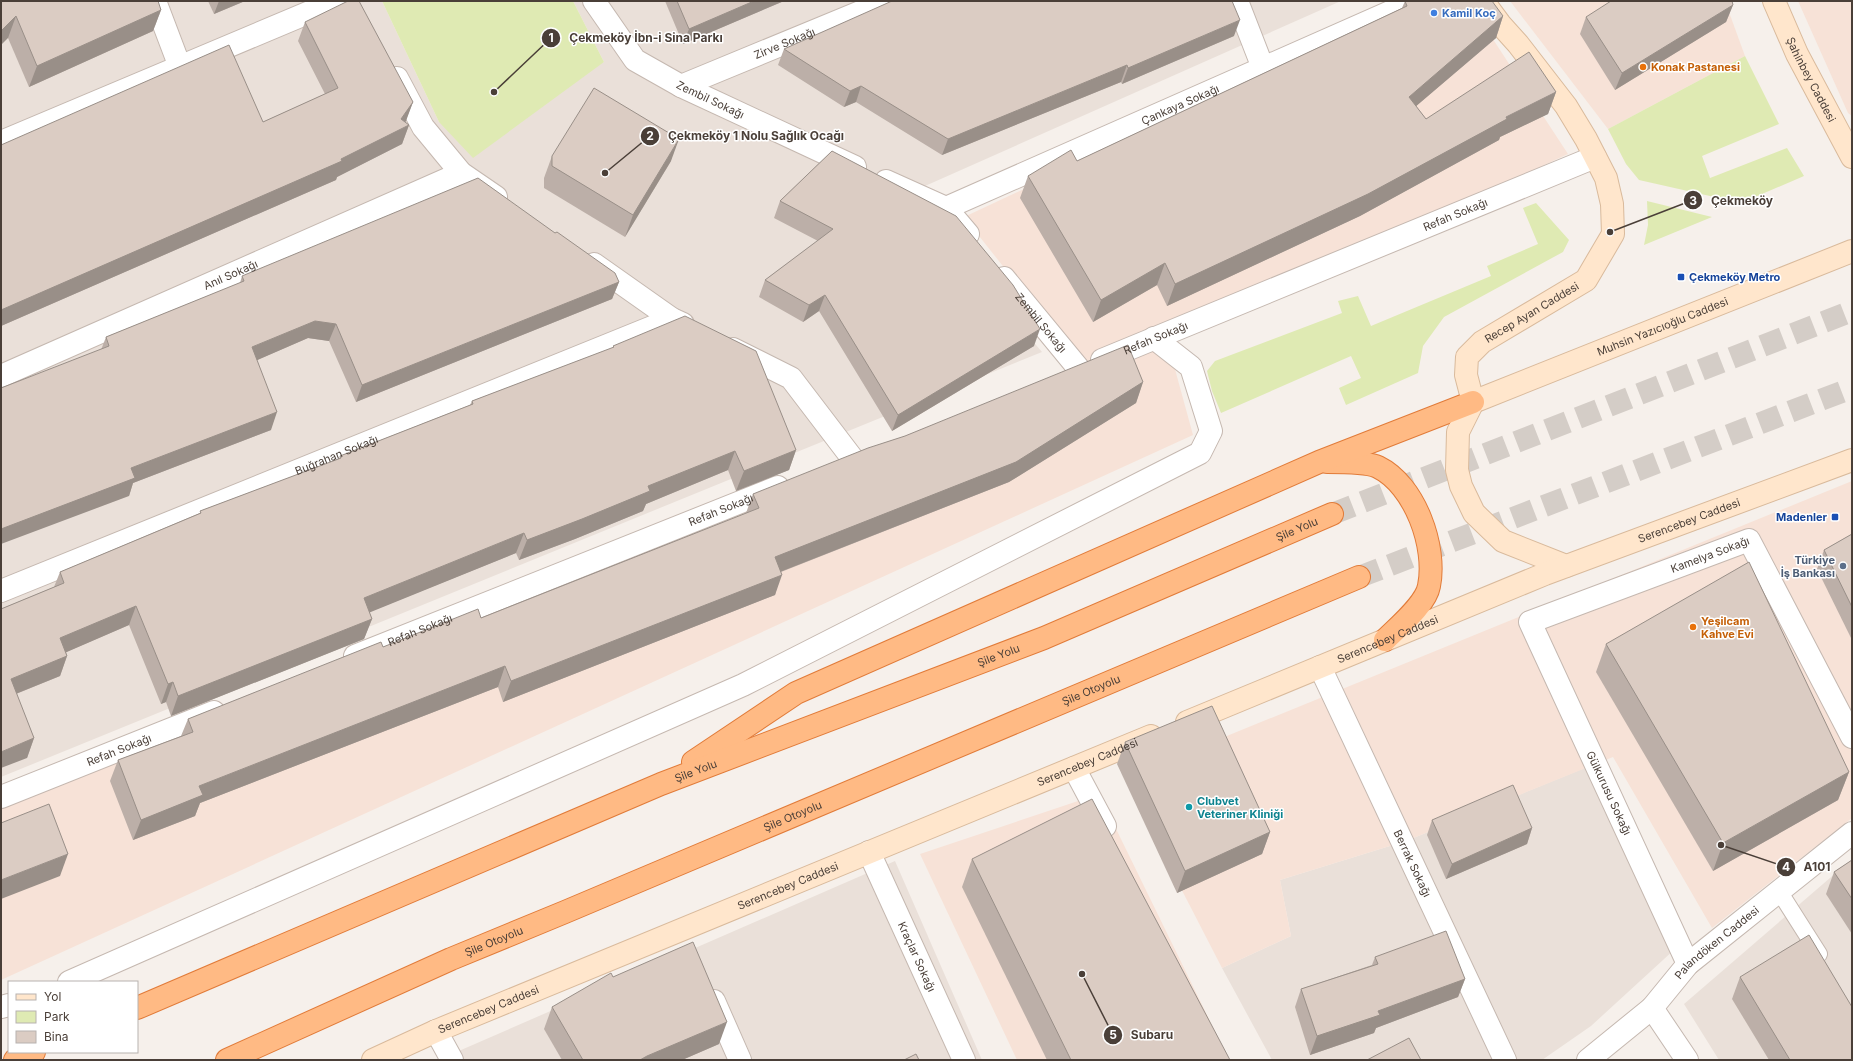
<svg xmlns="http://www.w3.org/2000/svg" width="1853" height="1061" font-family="Inter,sans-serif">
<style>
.residential{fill:#eae0d9}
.commercial{fill:#f7e2d7}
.green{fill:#dfeab3}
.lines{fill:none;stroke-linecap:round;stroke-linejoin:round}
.trunk-tunnel{stroke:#d4cdc7;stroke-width:22;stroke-dasharray:22 11;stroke-linecap:butt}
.service-casing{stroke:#c5b8b0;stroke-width:18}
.minor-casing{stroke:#c5b8b0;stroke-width:24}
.tertiary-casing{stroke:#c5b8b0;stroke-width:24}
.secondary-casing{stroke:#d9ba9c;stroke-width:24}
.trunk-casing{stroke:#e17b39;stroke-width:24}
.service{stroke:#fff;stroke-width:16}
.minor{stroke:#fff;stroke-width:22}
.tertiary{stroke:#fff;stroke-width:22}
.secondary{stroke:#ffe6cc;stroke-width:22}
.trunk{stroke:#ffba84;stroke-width:22}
.wall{fill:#bcafa8}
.shaded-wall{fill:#998f88}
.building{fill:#dbccc3;stroke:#998f88}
.shop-dot{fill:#3f7fe0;stroke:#fff;stroke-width:1.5}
.food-dot{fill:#e8710a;stroke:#fff;stroke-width:1.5}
.transit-dot{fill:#1a4fb4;stroke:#fff;stroke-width:1.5}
.service-dot{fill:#5c6f8a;stroke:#fff;stroke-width:1.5}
.culture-dot{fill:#0f9aa8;stroke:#fff;stroke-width:1.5}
.labels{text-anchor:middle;stroke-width:3;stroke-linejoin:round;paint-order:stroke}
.shop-label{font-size:11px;font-weight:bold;fill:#366cbe;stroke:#fff;text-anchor:start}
.street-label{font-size:11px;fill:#4a3f38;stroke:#fff}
.food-label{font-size:11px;font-weight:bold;fill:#c56008;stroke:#fff;text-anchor:start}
.transit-label{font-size:11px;font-weight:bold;fill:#164399;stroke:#fff;text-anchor:start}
.service-label{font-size:11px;font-weight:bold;fill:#4e5e75;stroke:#fff;text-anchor:end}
.culture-label{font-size:11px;font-weight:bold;fill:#0d838f;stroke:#fff;text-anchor:start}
.leader{fill:none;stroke:#4a3f38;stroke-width:1.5}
.callout-dot{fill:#4a3f38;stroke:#fff;stroke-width:1.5}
.mark-label{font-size:12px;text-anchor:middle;font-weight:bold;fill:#fff}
.callout-label{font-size:12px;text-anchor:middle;font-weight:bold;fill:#4a3f38;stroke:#fff;stroke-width:3;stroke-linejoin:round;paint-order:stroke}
</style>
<rect width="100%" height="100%" fill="#f6f0eb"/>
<!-- residential -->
<g class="residential">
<path d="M1,1H382L439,122L604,62L573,1H1341L907,194L1042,352L1,777Z"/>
<path d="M1587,767L1675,949L1591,1026L1542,1060H1272L1222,968L1291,936L1280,880L1406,841Z"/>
<path d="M1852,859V1060H1719L1684,1004Z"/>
<path d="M895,861L982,1060H438Z"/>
</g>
<!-- commercial -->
<g class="commercial">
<path d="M1428,1H1468L1568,154L1167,340L1193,435L1,980V808L1090,376L964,217Z"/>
<path d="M1510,1H1725L1745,56L1608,129Z"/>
<path d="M1798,1H1852V116L1848,113Z"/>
<path d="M1852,481V818L1712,928L1613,757L1406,841L1280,880L1291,936L1222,968L1124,778Z"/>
<path d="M1099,794L1229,1060H1017L920,854Z"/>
</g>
<!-- green -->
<g class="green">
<path d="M382,1H573L604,62L473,158L439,122Z"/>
<path d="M1745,56L1779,124L1702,156L1710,178L1787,148L1804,176L1741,203L1639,180L1626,164L1608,129Z"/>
<path d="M1647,201L1712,217L1644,245L1648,225Z"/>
<path d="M1536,203L1569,240L1563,252L1444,317L1423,346L1418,373L1346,405L1339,388L1361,378L1351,356L1221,413L1212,391L1207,371L1215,361L1342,313L1338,301L1358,296L1371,326L1491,276L1487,266L1538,244L1523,208Z"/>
</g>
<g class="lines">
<!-- trunk-tunnel -->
<g class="trunk-tunnel">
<path d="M1332,514L1852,311"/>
<path d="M1359,577L1852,388"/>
</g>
<!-- service casing -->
<g class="service-casing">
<path id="service" d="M1779,891L1819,954"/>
</g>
<!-- minor casing -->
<g class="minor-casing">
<g id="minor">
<path d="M155,1L180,67"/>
<path id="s1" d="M594,1L635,60L681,86L855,167"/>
<path d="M1237,1L1263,68"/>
<path d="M397,78L423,127L461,173L496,197"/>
<path id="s2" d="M681,86L887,1"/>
<path d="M1,142L336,1"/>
<path d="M886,181L946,208L968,234"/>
<path id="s3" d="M946,208L1415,1"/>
<path d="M594,264L672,319L683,324"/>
<path id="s4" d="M1004,278L1079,369"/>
<path d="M733,349L791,378L852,458"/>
<path id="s5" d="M1102,360L1595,157"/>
<path id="s6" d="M1,376L461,173"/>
<path id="s7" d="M1,591L672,319"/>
<path id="s8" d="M355,656L778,487"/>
<path id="s9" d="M1320,667L1505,1060"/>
<path d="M1074,768L1105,826"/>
<path id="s10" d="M1,797L214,712"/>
<path id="s11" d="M869,852L964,1060"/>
<path id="s12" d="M1688,964L1530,622L1749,540L1852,737"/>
<path d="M69,982L743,685L1200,453L1211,431L1191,367L1154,338"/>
<path d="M714,1001L740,1060"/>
<path d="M1,1007L9,1005"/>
<path d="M1652,1008L1687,1060"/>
<path d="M436,1031L452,1060"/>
</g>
</g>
<!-- tertiary casing -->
<g class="tertiary-casing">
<g id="tertiary">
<path id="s13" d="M1588,1060L1652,1008L1688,964L1852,833"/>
</g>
</g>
<!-- secondary casing -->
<g class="secondary-casing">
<g id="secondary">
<path id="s14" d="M1774,1L1797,54L1852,157"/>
<path id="s15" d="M1473,402L1466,375L1467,357L1482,342L1586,280L1613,234L1612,204L1606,178L1586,139L1566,106L1518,44L1500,24L1483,1"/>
<path id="s16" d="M1473,402L1852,251"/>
<path d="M1473,402L1458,432L1457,470L1461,486L1474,513L1503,541L1566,566"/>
<path id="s17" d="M1187,722L1545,574L1852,460"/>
<path id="s18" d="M373,1060L436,1031L1151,736"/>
</g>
</g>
<!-- trunk casing -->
<g class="trunk-casing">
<g id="trunk">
<path d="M1327,462C1339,462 1368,462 1378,467C1415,485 1437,547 1429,586C1426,604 1398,627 1385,640"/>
<path d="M693,762L796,693L1319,462L1473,402"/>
<path id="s19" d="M137,1008L661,784L1044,638L1332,514"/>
<path d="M15,1060L34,1052"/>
<path id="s20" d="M227,1060L451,959L565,912L1359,577"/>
</g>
</g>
<!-- service -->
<use href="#service" class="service"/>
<!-- minor -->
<use href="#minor" class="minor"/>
<!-- tertiary -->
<use href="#tertiary" class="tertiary"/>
<!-- secondary -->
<use href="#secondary" class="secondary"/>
<!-- trunk -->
<use href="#trunk" class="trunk"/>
</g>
<!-- wall -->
<g class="wall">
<path d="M1,1L161,10L153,31L29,87L8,38Z"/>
<path d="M208,1H245L214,14Z"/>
<path d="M665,1H784L683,44Z"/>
<path d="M1405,1L1503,16L1496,38L1416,106L1426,119L1556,92L1548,114L1500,137L1499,140L1360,216L1167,306L1157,285L1093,322L1020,198L1028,176L1077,161L1402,8Z"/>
<path d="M1733,5L1726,22L1615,90L1580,34L1586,17Z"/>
<path d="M305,22L413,102L405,122L409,125L402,144L337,177L336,180L1,326V145L263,122L325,94L298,41Z"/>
<path d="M1234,36L1122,84L1121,82L942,155L856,102L844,107L778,65L784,49Z"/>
<path d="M832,151L1034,346L892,431L819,311L803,322L759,297L765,280L818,241L774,218L780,201Z"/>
<path d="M552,156L671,161L625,237L544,188V178Z"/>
<path d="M242,276L619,282L612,299L356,402L329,341L308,338L257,360L271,430L133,483L129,496L101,350L106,337L240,283Z"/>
<path d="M613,346L796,450L789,470L736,491L728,470L646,504L643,511L575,539L519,560L516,553L369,612L372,619L364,639L171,716L166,702L161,704L129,625L66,652L67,656L60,676L16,694L34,738L27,758L1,609L54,587L60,572L200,513V511L339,459L340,456L470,405L472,401L613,348Z"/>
<path d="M1143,382L1136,403L1009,482L781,572L775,595L503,702L498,687L200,803L195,816L133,840L110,781L118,760L181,736L188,719L383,647L481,618L746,513L753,494Z"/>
<path d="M1852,534V640L1817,569L1824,550Z"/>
<path d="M1606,644L1849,772L1838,800L1713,871L1596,672Z"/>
<path d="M1125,742L1270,832L1262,854L1177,893L1117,764Z"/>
<path d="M1432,820L1532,828L1527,844L1446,879L1427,835Z"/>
<path d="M972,859L1230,1060H1047L962,887Z"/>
<path d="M1852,860V934L1826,894L1834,872Z"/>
<path d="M1375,957L1465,979L1458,997L1376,1028L1374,1033L1310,1055L1295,1007L1301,989L1372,965Z"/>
<path d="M613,977L719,1044L682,1060H562L544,1029L552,1007Z"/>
<path d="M1740,977L1852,1060H1769L1732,999Z"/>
</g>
<!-- shaded-wall -->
<g class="shaded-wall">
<path d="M219,1H245L214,14Z"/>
<path d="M754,1H784L683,44L689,29Z"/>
<path d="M1733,5L1726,22L1615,90L1622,73Z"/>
<path d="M161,10L153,31L29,87L37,66Z"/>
<path d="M16,16L8,38L1,45V31Z"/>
<path d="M1503,16L1496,38L1401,119L1409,97Z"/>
<path d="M1240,20L1234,36L1122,84L1128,68Z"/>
<path d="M1127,65L1121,82L942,155L948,139Z"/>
<path d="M861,86L856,102L844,107L850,91Z"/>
<path d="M1556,92L1548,114L1500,137L1499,140L1360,216L1167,306L1175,284L1506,117Z"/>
<path d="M413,102L406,121L400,130L409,125L402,144L337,177L336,180L1,326V310L341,159L401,119Z"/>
<path d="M679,139L671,161L625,237L633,215Z"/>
<path d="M1165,263L1157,285L1093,322L1101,300Z"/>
<path d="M619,282L612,299L356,402L362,385Z"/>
<path d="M825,295L819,311L803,322L809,305Z"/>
<path d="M315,321L336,324L329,341L308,338L246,365L252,347Z"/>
<path d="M1040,329L1034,346L892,431L898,415Z"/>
<path d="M1143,382L1136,403L1009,482L767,577L775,557Z"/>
<path d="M277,412L271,430L133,483L129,496L1,544V529L131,468Z"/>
<path d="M796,450L789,470L736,491L744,471Z"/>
<path d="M735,451L728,470L646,504L643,511L575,539L519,560L527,540L648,486Z"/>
<path d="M524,533L516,553L356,618L364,598Z"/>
<path d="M782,575L775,595L503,702L511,681Z"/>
<path d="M136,606L129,625L53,658L60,638Z"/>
<path d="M372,619L364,639L171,716L178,696Z"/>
<path d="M67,656L60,676L3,699L11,679Z"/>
<path d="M505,666L498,687L200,803L195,816L133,840L141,820L199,786Z"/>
<path d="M173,682L166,702L161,704L168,684Z"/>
<path d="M34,738L27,758L1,768V752Z"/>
<path d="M1849,772L1838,800L1713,871L1723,843Z"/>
<path d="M1532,828L1527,844L1446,879L1452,864Z"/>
<path d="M1270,832L1262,854L1177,893L1185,871Z"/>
<path d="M68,854L60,876L1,899V880Z"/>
<path d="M1465,979L1458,997L1376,1028L1374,1033L1310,1055L1317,1036L1378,1011Z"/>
<path d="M727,1022L719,1044L682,1060H640L647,1056Z"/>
</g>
<!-- building -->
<g class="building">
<path d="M1,1H158L161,10L37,66L16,16L1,31Z"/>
<path d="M348,1H359L413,102L401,119L409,125L341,159L342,161L1,310V145L229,45L263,122L338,88L305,22Z"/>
<path d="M677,1H754L689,29Z"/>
<path d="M892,1H1232L1240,20L1128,68L1127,65L948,139L861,86L850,91L784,49Z"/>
<path d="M1405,1H1492L1503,16L1409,97L1426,119L1529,52L1556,92L1506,117L1507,119L1368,194L1175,284L1165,263L1101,300L1028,176L1071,150L1077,161L1407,6Z"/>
<path d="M1611,1H1732L1733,5L1622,73L1586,17Z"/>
<path d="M594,88L679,139L633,215L552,166V156Z"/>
<path d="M832,151L956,216L1013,285L1040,329L898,415L825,295L809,305L765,280L833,229L780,201Z"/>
<path d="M478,178L555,233L557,232L615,273L619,282L362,385L336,324L315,321L252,347L277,412L131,468L135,478L1,529V388L109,346L106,337L244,281L242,276Z"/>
<path d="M685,316L756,351L796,450L744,471L735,451L648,486L650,491L582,519L527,540L524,533L364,598L372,619L178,696L173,682L168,684L136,606L60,638L67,656L11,679L34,738L1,752V609L64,583L60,572L201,513L200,511L341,458L340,456L473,404L472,401L614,347L613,346Z"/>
<path d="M1128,345L1143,382L1016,462L775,557L782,575L511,681L505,666L199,786L203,795L141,820L118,760L193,732L188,719L381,642L383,647L478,609L481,618L759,508L753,494L868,448L905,436Z"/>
<path d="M1852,534V607L1824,550Z"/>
<path d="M1749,562L1849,772L1723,843L1606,644Z"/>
<path d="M1212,706L1270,832L1185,871L1125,742Z"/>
<path d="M1513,785L1532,828L1452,864L1432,820Z"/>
<path d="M1092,799L1230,1060H1071L972,859Z"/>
<path d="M49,804L68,854L1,880V823Z"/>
<path d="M1852,860V899L1834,872Z"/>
<path d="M1446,931L1465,979L1378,1011L1380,1015L1317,1036L1301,989L1378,964L1375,957Z"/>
<path d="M1809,935L1852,1007V1060H1790L1740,977Z"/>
<path d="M693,942L727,1022L647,1056L640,1060H583L552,1007L611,973L613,977Z"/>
<path d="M1409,1038L1421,1060H1367Z"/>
<path d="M916,1054L919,1060H904Z"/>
</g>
<!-- markers -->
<circle class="shop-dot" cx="1434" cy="13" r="4"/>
<g class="food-dot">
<circle cx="1643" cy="67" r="4"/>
<circle cx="1693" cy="627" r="4"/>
</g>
<g class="transit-dot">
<rect x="1677" y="273" width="8" height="8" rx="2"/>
<rect x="1831" y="513" width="8" height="8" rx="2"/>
</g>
<circle class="service-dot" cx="1843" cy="566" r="4"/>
<circle class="culture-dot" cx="1189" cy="807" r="4"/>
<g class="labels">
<!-- shop labels -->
<g class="shop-label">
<text x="1442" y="17">Kamil Koç</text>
</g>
<!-- street labels -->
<g class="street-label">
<text dy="4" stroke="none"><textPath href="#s2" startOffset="112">Zirve Sokağı</textPath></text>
<text dy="4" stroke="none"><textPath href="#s14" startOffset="87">Şahinbey Caddesi</textPath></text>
<text dy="4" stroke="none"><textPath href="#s1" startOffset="157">Zembil Sokağı</textPath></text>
<text dy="4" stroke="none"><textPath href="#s3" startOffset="256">Çankaya Sokağı</textPath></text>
<text dy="4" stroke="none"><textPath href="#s5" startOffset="382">Refah Sokağı</textPath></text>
<text dy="4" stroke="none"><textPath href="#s6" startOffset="251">Anıl Sokağı</textPath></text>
<text dy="4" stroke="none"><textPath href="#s15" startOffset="125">Recep Ayan Caddesi</textPath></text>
<text dy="4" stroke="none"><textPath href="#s4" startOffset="58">Zembil Sokağı</textPath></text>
<text dy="4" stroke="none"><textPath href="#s16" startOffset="204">Muhsin Yazıcıoğlu Caddesi</textPath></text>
<text dy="4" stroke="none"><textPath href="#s5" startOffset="58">Refah Sokağı</textPath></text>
<text dy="4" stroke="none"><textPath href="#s7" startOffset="362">Buğrahan Sokağı</textPath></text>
<text dy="4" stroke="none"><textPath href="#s8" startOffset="394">Refah Sokağı</textPath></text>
<text dy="4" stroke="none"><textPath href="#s17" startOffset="541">Serencebey Caddesi</textPath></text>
<text dy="4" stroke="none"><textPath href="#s19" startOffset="1255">Şile Yolu</textPath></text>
<text dy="4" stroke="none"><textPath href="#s12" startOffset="569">Kamelya Sokağı</textPath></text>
<text dy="4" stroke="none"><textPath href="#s8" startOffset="70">Refah Sokağı</textPath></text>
<text dy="4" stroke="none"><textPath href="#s17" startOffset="217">Serencebey Caddesi</textPath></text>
<text dy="4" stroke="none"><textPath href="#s19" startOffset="931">Şile Yolu</textPath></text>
<text dy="4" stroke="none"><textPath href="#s20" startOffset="940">Şile Otoyolu</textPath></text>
<text dy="4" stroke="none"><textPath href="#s10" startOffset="127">Refah Sokağı</textPath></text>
<text dy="4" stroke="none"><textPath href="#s18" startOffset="774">Serencebey Caddesi</textPath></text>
<text dy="4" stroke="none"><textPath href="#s19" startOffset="607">Şile Yolu</textPath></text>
<text transform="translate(1609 793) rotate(65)" y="4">Gülkurusu Sokağı</text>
<text dy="4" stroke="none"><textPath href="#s20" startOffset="616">Şile Otoyolu</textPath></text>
<text dy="4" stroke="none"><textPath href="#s9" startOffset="217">Berrak Sokağı</textPath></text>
<text dy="4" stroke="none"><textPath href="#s18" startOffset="450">Serencebey Caddesi</textPath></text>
<text dy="4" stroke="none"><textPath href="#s20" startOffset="292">Şile Otoyolu</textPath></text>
<text dy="4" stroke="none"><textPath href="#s13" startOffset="175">Palandöken Caddesi</textPath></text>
<text dy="4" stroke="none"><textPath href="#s11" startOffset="115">Kraçlar Sokağı</textPath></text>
<text dy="4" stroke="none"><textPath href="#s18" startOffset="126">Serencebey Caddesi</textPath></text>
</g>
<!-- food labels -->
<g class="food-label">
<text x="1651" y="71">Konak Pastanesi</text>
<text x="1701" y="625">Yeşilcam<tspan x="1701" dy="13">Kahve Evi</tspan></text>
</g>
<!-- transit labels -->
<g class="transit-label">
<text x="1689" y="281">Çekmeköy Metro</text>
<text x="1827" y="521" text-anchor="end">Madenler</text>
</g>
<!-- service labels -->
<g class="service-label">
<text x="1835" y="564">Türkiye<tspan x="1835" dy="13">İş Bankası</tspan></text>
</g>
<!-- culture labels -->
<g class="culture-label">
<text x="1197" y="805">Clubvet<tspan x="1197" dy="13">Veteriner Kliniği</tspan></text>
</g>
</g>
<!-- callouts -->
<path class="leader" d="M494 92L551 38M605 173L650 136M1610 232L1693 200M1721 845L1786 867M1082 974L1113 1035"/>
<g class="callout-dot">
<circle cx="494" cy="92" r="4"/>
<circle cx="605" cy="173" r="4"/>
<circle cx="1610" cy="232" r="4"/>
<circle cx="1721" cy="845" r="4"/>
<circle cx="1082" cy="974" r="4"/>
<circle cx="551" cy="38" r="10"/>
<circle cx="650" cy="136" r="10"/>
<circle cx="1693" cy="200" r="10"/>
<circle cx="1786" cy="867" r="10"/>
<circle cx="1113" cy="1035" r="10"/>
</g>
<g class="mark-label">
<text x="551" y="42">1</text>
<text x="650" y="140">2</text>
<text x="1693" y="205">3</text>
<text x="1786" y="871">4</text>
<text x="1113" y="1039">5</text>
</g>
<g class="callout-label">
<text x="646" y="42">Çekmeköy İbn-i Sina Parkı</text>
<text x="756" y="140">Çekmeköy 1 Nolu Sağlık Ocağı</text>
<text x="1742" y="205">Çekmeköy</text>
<text x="1817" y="871">A101</text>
<text x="1152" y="1039">Subaru</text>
</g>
<!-- border -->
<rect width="1853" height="1061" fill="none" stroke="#4a3f38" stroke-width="4"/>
<!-- legend -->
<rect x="8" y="981" width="130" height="72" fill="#ffffff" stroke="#b7b2af"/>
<rect x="16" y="994" width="20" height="6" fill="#ffe6cc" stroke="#b7b2af"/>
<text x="44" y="1001" font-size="12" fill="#4a3f38">Yol</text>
<rect x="16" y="1011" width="20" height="12" fill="#dfeab3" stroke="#b7b2af"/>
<text x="44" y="1021" font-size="12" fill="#4a3f38">Park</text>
<rect x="16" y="1031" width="20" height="12" fill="#dbccc3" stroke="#b7b2af"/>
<text x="44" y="1041" font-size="12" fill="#4a3f38">Bina</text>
</svg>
